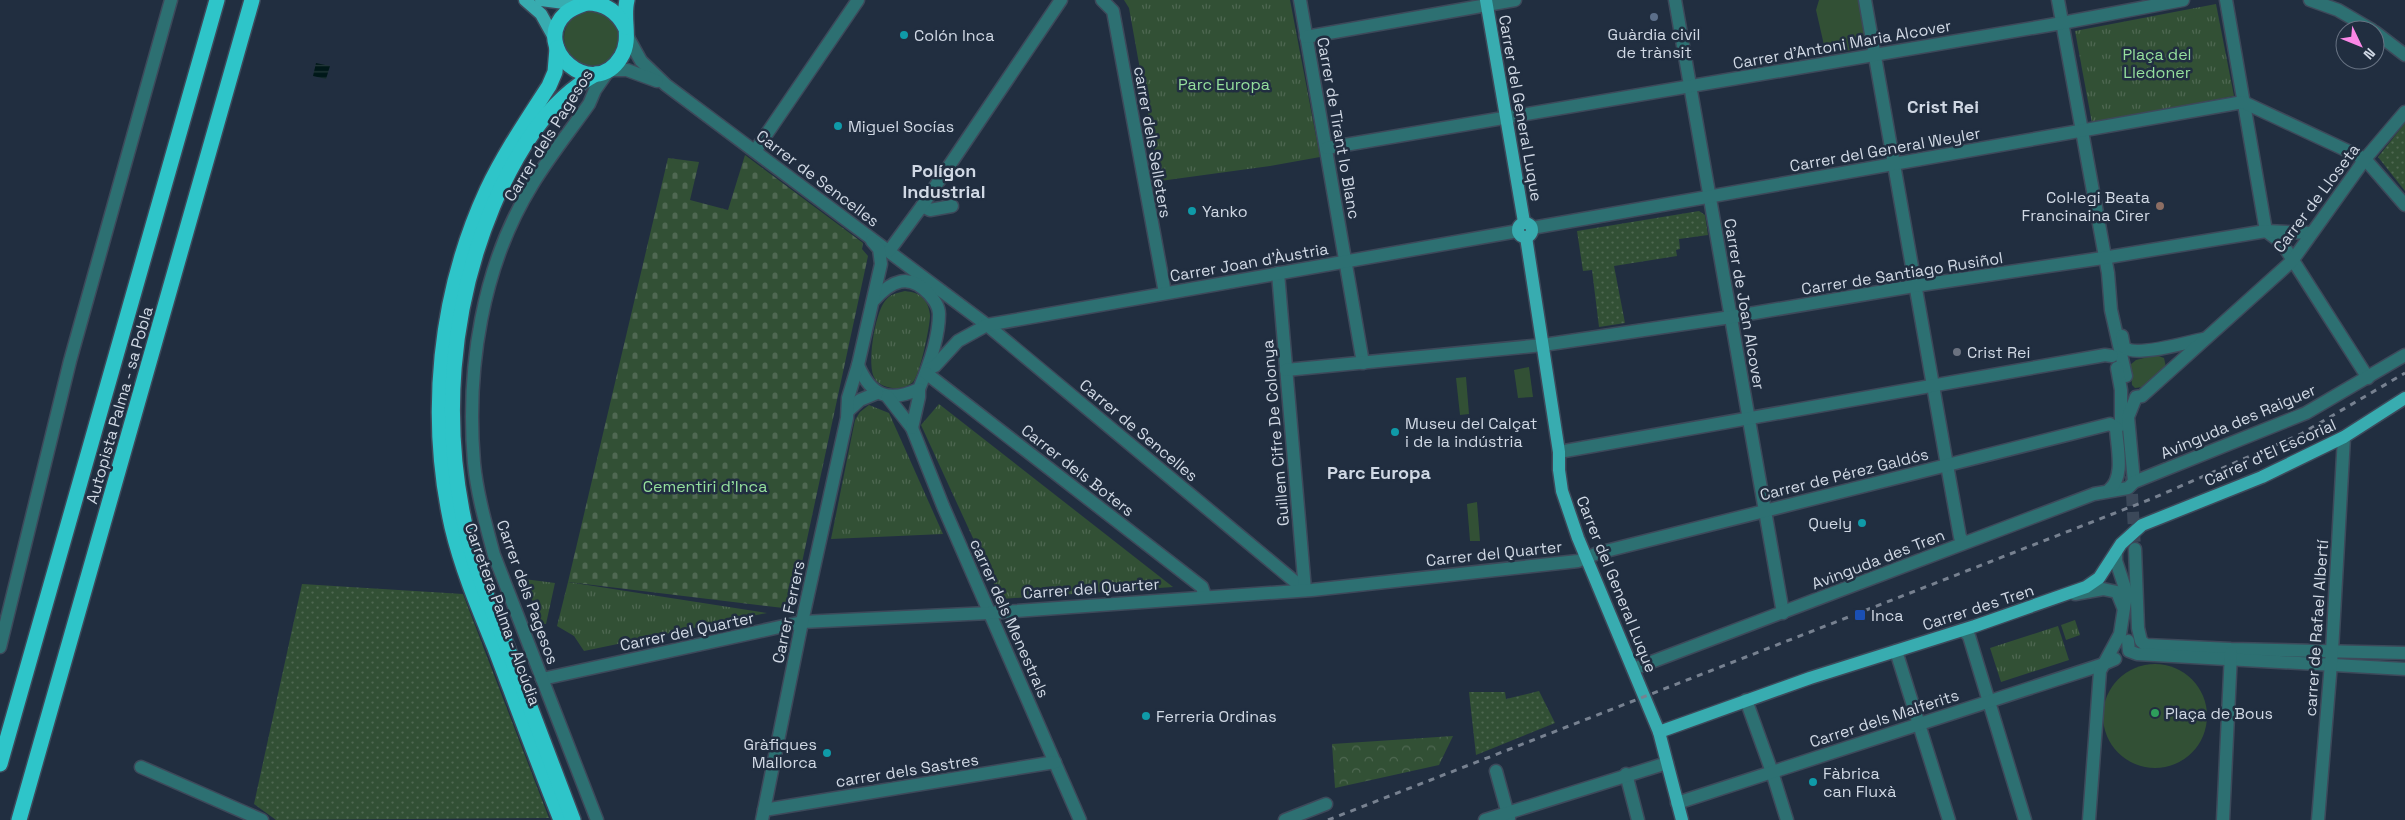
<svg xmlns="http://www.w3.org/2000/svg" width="2405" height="820" font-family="'Space Grotesk',sans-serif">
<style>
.grass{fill:url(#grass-dots)}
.forest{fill:url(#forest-crowns)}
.cemetery{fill:url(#cemetery-stones)}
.park{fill:url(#park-tufts)}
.garden{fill:#325035}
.water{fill:url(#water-rules)}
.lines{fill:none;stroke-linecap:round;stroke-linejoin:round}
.minor-tunnel{stroke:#3b4859;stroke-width:12;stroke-dasharray:12 6;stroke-linecap:butt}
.minor-casing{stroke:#3d495a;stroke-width:15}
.major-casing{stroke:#3d495a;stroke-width:15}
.highway-casing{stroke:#3d495a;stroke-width:18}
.minor{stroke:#2d7072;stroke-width:12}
.major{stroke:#38acb0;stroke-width:12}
.highway{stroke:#2ec5c9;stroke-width:15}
.rail{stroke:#778190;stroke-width:3;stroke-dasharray:6 6;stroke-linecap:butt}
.service-dot{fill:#5c6f8a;stroke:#212e40;stroke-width:2}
.culture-dot{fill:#0f9aa8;stroke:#212e40;stroke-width:2}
.education-dot{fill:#8d6e63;stroke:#212e40;stroke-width:2}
.worship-dot{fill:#6b7280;stroke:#212e40;stroke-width:2}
.transit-dot{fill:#1a4fb4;stroke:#212e40;stroke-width:2}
.leisure-dot{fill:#2e9e5b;stroke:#212e40;stroke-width:2}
.labels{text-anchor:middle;stroke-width:5;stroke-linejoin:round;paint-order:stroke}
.poi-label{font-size:16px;fill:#d0d8e4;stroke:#212e40;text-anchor:start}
.street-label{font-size:16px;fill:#d0d8e4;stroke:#212e40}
.park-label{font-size:16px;fill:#95e09d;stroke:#212e40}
.neighbourhood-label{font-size:18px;font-weight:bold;fill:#d0d8e4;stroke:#212e40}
</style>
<defs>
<pattern id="grass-dots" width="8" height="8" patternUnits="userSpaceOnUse" patternTransform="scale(1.25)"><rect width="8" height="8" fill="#325035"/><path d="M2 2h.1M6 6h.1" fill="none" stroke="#4f6852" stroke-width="1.8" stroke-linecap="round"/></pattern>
<pattern id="forest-crowns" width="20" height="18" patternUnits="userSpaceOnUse" patternTransform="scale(1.25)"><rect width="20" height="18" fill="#325035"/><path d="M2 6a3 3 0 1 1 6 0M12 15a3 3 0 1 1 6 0" fill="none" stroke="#4f6852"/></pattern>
<pattern id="cemetery-stones" width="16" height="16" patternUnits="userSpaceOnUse" patternTransform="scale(1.25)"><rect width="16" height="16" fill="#325035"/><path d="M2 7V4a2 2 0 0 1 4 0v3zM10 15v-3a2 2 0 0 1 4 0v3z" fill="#4f6852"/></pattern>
<pattern id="park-tufts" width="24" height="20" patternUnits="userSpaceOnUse" patternTransform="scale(1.25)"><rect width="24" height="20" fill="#325035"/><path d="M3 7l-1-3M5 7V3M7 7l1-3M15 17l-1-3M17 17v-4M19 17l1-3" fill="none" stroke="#4f6852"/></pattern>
<pattern id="water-rules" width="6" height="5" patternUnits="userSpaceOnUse" patternTransform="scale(1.25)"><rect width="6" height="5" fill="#001819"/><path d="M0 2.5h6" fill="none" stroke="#24393a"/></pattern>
</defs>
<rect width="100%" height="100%" fill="#212e40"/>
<!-- grass -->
<g class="grass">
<path d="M2405,123V191L2378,157Z"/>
<path d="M1699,211L1705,215L1708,235L1679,239L1680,249L1676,250L1677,256L1614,266L1625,323L1599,327L1592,270L1583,271L1577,231Z"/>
<path d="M302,584L463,594L549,818L276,820L254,804Z"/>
<path d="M1539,691L1555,723L1476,755L1469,692H1505L1506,699Z"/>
</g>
<!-- forest -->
<path class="forest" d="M1453,736L1439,765L1335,788L1332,744Z"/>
<!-- cemetery -->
<path class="cemetery" d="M745,155L863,243L862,249L868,256L792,609L568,582L668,158L699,162L690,200L728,210Z"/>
<!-- park -->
<g class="park">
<path d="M1124,0H1290L1320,157L1270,166L1160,181L1129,8Z"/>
<path d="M2216,4L2234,96L2092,123L2075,31Z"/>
<path d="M905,291C912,292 918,293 923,298C927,302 930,310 930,316C930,326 920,375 913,382C902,392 882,389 875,379C866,366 875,313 885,301C890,294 897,293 905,291Z"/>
<path d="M939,404L1173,587L1001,599L921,425Z"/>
<path d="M869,405L889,413L943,534L831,539L855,420L860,412Z"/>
<path d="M524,579L555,583L546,624H541Z"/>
<path d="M568,582L767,613L584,651L574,636L557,626Z"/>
<path d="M2075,620L2080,635L2066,640L2061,625Z"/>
<path d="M2058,626L2069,660L2001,682L1990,648Z"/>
</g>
<!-- garden -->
<g class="garden">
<path d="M1819,0H1858L1866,43L1864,48L1826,54L1816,10Z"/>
<circle cx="592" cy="38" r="28"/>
<path d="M2156,355L2164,358L2166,367L2143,387L2135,388L2132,385L2130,365L2136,360Z"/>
<path d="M1529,367L1533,397L1518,398L1514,370Z"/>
<path d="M1466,377L1469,414L1460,415L1456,378Z"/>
<path d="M1477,502L1480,541H1470L1467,504Z"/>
<circle cx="2155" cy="716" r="52"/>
</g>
<!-- water -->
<path class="water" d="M316,63L330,66L326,79L313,76Z"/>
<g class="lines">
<!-- minor-tunnel -->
<path class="minor-tunnel" d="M2131,476L2135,549"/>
<!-- minor casing -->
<g class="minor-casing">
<g id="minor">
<path d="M1102,0L1113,11L1165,293"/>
<path d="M1300,0L1363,363"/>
<path d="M1675,0L1783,613"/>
<path d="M1865,0L1947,465L1960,537L1964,542"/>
<path d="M2058,0L2108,273L2111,310L2126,376"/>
<path d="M2226,0L2266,231"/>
<path d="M2310,0L2338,10L2372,30"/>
<path d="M2375,32L2405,55"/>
<path d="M626,34L641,61L666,85L987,325L1305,590"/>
<path d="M1306,37L1515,0"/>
<path d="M1327,148L2062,23L2183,0"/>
<path d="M755,151L858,0"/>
<path d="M922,206L930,210L952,206"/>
<path d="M1532,228L2243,102L2365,159L2405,205"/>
<path d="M2266,231L2278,240L2287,251L2368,378"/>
<path d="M889,251L922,206L1061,0"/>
<path d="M1278,273L1305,590"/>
<path d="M2122,336L2124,347C2135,358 2188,342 2203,339"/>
<path d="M858,365C871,396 888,403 919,389C928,368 939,339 939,314C939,306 934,300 929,294C909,272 891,281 874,300"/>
<path d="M2117,368L2121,390V425"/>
<path d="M927,370L935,366L958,341L987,325L1518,231"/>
<path d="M1286,370L1543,345L1731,317L1914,286L2103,258L2266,231L2311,233"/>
<path d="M926,373L1202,587L1205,596"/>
<path d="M887,396L912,428L943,506L1080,820"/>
<path d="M848,411L860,400L877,393"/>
<path d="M912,428L919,397V389"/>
<path d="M1559,452L2105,355L2112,356"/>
<path d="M2134,482L2128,417L2136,397L2142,396L2292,261L2365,159L2405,112"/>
<path d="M2135,549L2138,628L2141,641L2146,645L2231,649L2405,653"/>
<path d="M2075,594L2103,589L2117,592L2123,607"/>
<path d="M1963,630L1969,636L2025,820"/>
<path d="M2128,641L2129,651L2137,654L2405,669"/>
<path d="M0,647L70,361L171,0"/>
<path d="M1896,651L1949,820"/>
<path d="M1633,669L2094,494L2128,488L2134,482L2306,413L2405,355"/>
<path d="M542,679L802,622L989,613L1312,590L1578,561L1598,553L2110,424L2116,428C2117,448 2125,477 2109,490"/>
<path d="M1746,700L1772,772L1787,820"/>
<path d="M141,767L262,820"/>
<path d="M1496,771L1509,818"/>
<path d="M1626,774L1638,820"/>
<path d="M1677,803L2101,665L2115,659"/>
<path d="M764,810L1055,762"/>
<path d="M597,820L494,555C486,525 477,494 474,463C466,369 482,266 532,185C549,157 570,131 589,104L595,90L609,70H627L657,81"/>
<path d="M762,820L802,622L847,418L848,398L858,365L881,264L879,249L872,241"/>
<path d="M1285,820L1326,804"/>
<path d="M1485,820L1667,763"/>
<path d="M2089,820L2100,671L2120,634L2125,602V588L2116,561V552"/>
<path d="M2223,820L2231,653"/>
<path d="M2318,820L2332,651L2344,437"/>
</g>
</g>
<!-- major casing -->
<g class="major-casing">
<g id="major">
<path d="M525,0L541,14L556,41"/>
<path d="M541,0L580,5"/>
<path d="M1486,0L1524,222"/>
<circle cx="1525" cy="230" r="7"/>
<path d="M1526,237L1559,452V470L1562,491L1578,538L1659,732L1682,820"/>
<path d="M1659,732L1810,678L1975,626L2086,587L2099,578L2121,544L2142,525L2262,477L2344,437L2405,398"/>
</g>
</g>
<!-- highway casing -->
<g class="highway-casing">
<g id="highway">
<path d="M594,0C585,4 574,6 566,13C529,47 593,103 621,57C632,40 622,19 627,0"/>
<path d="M587,3C604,3 617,11 625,27"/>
<path d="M557,48L555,72L549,86C527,120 504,154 487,190C439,294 427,416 452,527C462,569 479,609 495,648C517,706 538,763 561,820"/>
<path d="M0,764L217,0"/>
<path d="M19,820L252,0"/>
<path d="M573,820C551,763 530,706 508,649C493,611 476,573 467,534C441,425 450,309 493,206C515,155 546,101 596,74"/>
</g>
</g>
<!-- minor -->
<use href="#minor" class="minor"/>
<!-- major -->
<use href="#major" class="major"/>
<!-- highway -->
<use href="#highway" class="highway"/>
<!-- rail -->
<path class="rail" d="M1328,820L2151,499L2301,434L2405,373"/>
</g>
<!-- markers -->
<circle class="service-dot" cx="1654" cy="17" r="5"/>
<g class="culture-dot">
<circle cx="904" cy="35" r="5"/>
<circle cx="838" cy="126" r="5"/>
<circle cx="1192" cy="211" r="5"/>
<circle cx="1395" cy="432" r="5"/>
<circle cx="1862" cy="523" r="5"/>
<circle cx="1146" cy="716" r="5"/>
<circle cx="827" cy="753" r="5"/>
<circle cx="1813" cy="782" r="5"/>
</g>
<circle class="education-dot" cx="2160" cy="206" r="5"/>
<circle class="worship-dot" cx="1957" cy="352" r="5"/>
<rect class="transit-dot" x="1854" y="609" width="12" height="12" rx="2.5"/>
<circle class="leisure-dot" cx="2155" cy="713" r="5"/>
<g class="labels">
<!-- poi labels -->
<g class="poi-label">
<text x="1654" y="40" text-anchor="middle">Guàrdia civil<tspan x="1654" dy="18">de trànsit</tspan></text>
<text x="914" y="41">Colón Inca</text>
<text x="848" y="132">Miguel Socías</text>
<text x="2150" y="203" text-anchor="end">Col·legi Beata<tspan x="2150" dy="18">Francinaina Cirer</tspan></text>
<text x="1202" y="217">Yanko</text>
<text x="1967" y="358">Crist Rei</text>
<text x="1405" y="429">Museu del Calçat<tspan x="1405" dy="18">i de la indústria</tspan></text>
<text x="1852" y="529" text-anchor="end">Quely</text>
<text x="1871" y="621">Inca</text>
<text x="2165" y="719">Plaça de Bous</text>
<text x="1156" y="722">Ferreria Ordinas</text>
<text x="817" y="750" text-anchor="end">Gràfiques<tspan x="817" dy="18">Mallorca</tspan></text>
<text x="1823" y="779">Fàbrica<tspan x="1823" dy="18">can Fluxà</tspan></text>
</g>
<!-- street labels -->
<g class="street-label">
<text transform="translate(1842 44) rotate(-10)" y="6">Carrer d'Antoni Maria Alcover</text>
<text transform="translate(1521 108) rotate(80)" y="6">Carrer del General Luque</text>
<text transform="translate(1339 128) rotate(80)" y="6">Carrer de Tirant lo Blanc</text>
<text transform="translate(548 135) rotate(-58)" y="6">Carrer dels Pagesos</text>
<text transform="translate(1153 142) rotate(80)" y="6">carrer dels Selleters</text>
<text transform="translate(1885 149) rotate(-10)" y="6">Carrer del General Weyler</text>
<text transform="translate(818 178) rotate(37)" y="6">Carrer de Sencelles</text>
<text transform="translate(2316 198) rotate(-53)" y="6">Carrer de Lloseta</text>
<text transform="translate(1249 262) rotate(-10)" y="6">Carrer Joan d'Àustria</text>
<text transform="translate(1902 273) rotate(-9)" y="6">Carrer de Santiago Rusiñol</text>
<text transform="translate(1745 304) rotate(80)" y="6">Carrer de Joan Alcover</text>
<text transform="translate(119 405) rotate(-74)" y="6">Autopista Palma - sa Pobla</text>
<text transform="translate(2238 421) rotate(-23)" y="6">Avinguda des Raiguer</text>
<text transform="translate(1139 430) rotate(40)" y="6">Carrer de Sencelles</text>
<text transform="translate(1275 433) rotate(-95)" y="6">Guillem Cifre De Colonya</text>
<text transform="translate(2270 452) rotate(-24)" y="6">Carrer d'El Escorial</text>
<text transform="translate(1078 470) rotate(38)" y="6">Carrer dels Boters</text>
<text transform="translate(1844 474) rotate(-14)" y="6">Carrer de Pérez Galdós</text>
<text transform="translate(1494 553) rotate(-6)" y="6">Carrer del Quarter</text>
<text transform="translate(1878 559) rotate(-21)" y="6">Avinguda des Tren</text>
<text transform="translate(1617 584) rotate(68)" y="6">Carrer del General Luque</text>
<text transform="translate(1091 588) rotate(-4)" y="6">Carrer del Quarter</text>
<text transform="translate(528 592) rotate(70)" y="6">Carrer dels Pagesos</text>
<text transform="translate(1978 607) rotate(-18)" y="6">Carrer des Tren</text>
<text transform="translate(788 612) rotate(-78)" y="6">Carrer Ferrers</text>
<text transform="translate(503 614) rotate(70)" y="6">Carretera Palma - Alcúdia</text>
<text transform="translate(1010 618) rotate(66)" y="6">carrer dels Menestrals</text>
<text transform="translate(2316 628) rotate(-86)" y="6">carrer de Rafael Albertí</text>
<text transform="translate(687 631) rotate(-12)" y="6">Carrer del Quarter</text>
<text transform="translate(1884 718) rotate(-18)" y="6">Carrer dels Malferits</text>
<text transform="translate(907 770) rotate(-9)" y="6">carrer dels Sastres</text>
</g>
<!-- park labels -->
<g class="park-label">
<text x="2157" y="60">Plaça del<tspan x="2157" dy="18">Lledoner</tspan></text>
<text x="1224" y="90">Parc Europa</text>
<text x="705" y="492">Cementiri d'Inca</text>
</g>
<!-- neighbourhood labels -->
<g class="neighbourhood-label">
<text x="1943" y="113">Crist Rei</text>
<text x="944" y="177">Polígon<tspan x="944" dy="21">Industrial</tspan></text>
<text x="1379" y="479">Parc Europa</text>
</g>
</g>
<!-- north arrow -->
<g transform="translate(2360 45) rotate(133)"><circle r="24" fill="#212e40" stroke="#677282"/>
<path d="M0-4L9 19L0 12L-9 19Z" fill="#fb87e6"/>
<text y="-8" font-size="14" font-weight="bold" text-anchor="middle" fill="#d0d8e4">N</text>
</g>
</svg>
